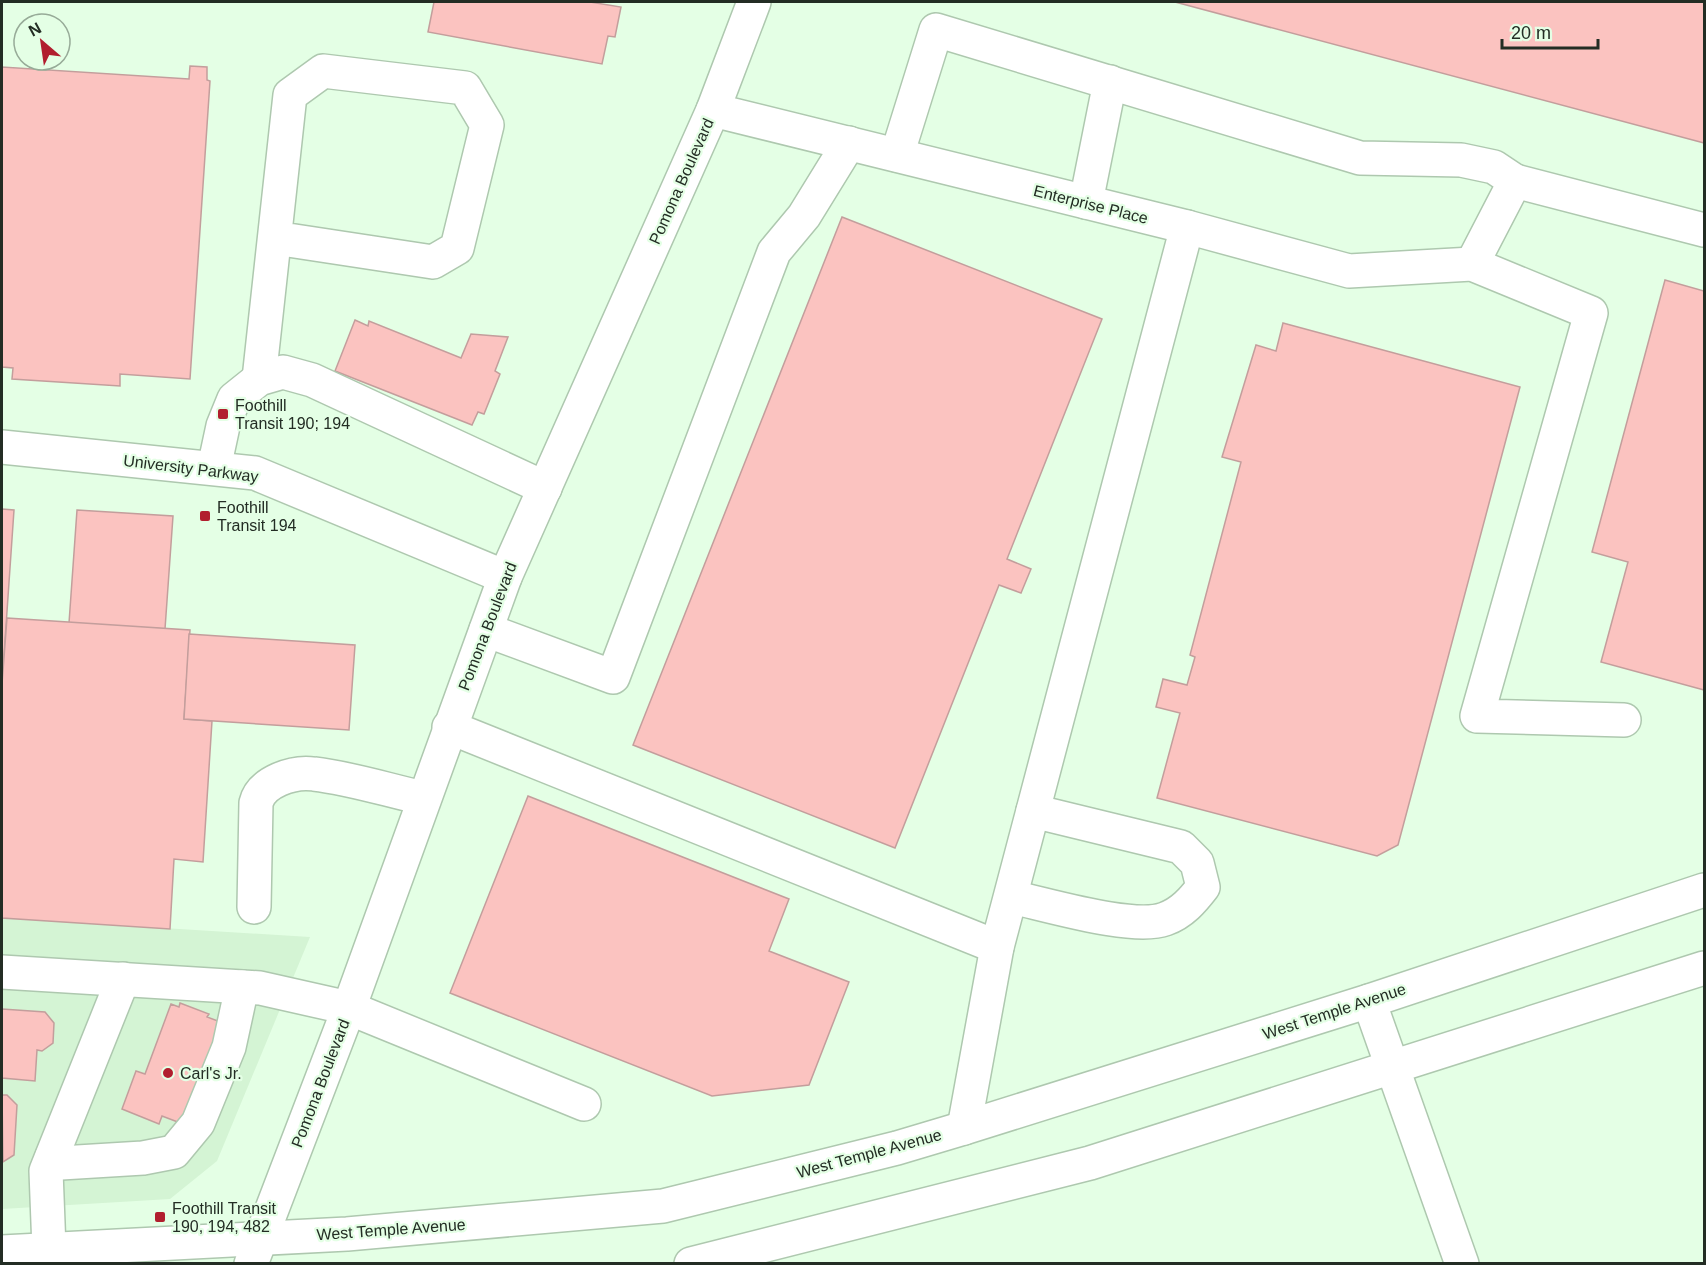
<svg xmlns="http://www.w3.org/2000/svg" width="1706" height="1265" font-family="Arial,sans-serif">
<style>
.built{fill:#d4f4d4}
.building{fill:#fbc3c0;stroke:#c39e9c;stroke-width:1.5}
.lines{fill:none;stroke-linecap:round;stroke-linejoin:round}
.minor-casing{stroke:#aec8af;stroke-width:36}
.major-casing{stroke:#aec8af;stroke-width:36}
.minor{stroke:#fff;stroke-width:33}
.major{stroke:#fff;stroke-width:33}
.poi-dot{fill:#b11e2e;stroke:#e4ffe5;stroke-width:2}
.labels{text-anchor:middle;stroke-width:4.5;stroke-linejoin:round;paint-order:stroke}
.street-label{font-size:16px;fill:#232d24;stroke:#e4ffe5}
.poi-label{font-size:16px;fill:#232d24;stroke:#e4ffe5;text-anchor:start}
</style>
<rect width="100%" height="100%" fill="#e4ffe5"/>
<!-- built -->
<path class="built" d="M2,918L310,937L217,1161L170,1199L2,1209Z"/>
<!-- building -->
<g class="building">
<path d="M434,2H590L621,7L615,37L608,36L602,64L428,32Z"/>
<path d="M1175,2H1704V143Z"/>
<path d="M190,66L207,67V80L210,81L190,379L120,374V386L12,379L13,368L2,367V67L189,79Z"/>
<path d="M842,217L1102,319L1007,559L1031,569L1021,593L999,585L895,848L633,745Z"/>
<path d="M1665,280L1704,291V690L1601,662L1628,562L1592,552Z"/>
<path d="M355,320L368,326L369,321L461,358L471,334L508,337L495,371L500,374L484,414L478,412L472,425L335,371Z"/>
<path d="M1283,323L1520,387L1398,845L1377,856L1157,798L1180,713L1156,707L1163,679L1187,685L1195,657L1190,655L1241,462L1222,457L1256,345L1276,351Z"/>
<path d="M2,509L14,510L2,684Z"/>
<path d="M77,510L173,516L165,629L69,623Z"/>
<path d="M7,618L190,630L184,719L212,721L203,862L174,859L170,929L2,918V684Z"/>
<path d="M189,634L355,645L349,730L184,719Z"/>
<path d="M528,796L789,899L769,951L849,982L809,1085L712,1096L450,993Z"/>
<path d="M180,1003L209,1014L207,1017L223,1023L183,1124L162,1116L159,1124L122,1109L136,1071L145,1074L171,1004L179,1007Z"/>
<path d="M2,1009L45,1012L54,1023L53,1043L42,1051L37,1050L35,1081L2,1078Z"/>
<path d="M2,1095H7L17,1105L14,1155L3,1162Z"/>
</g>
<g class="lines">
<!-- minor casing -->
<g class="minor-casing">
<g id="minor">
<path d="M713,110L1187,227L1349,271L1472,264L1591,313L1477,716L1624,720"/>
<path d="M897,155L936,30L1360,158L1461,160L1494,167L1515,181L1472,264"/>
<path d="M1515,181L1704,230"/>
<path d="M1086,202L1110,82"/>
<path d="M259,379L290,95L323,71L465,88L487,125L457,248L433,262L275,238"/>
<path d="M2,447L255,473L505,577"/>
<path d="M214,468L223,426L234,399L259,379L283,372L312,380L545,488"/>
<path d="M486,630L613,677L774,252L804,216L849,143"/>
<path d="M449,727L997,947"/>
<path d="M1011,897C1046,904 1133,931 1165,919C1182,913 1193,900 1203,887L1197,863L1181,847L1033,811"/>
<path d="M254,907L256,803C261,782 293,771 314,774C350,778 387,790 423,798"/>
<path d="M2,972L260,988L349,1008L584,1104"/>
<path d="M1369,1001L1462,1264"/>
<path d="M964,1128L997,947L1187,227"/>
<path d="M52,1157L61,1163L143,1158L174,1152L198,1123L229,1047L242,987"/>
<path d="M49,1249L46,1171L123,979"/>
<path d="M251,1264L349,1008L505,577L713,110L754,2"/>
</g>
</g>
<!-- major casing -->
<g class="major-casing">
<g id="major">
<path d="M2,1252L347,1234L663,1206L897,1148L964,1128L1369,1001L1704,890"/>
<path d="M691,1264L1090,1163L1704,968"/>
</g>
</g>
<!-- minor -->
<use href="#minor" class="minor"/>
<!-- major -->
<use href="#major" class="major"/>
</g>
<!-- markers -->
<g class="poi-dot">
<rect x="217" y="408" width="12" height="12" rx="3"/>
<rect x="199" y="510" width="12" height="12" rx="3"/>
<circle cx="168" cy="1073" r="6"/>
<rect x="154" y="1211" width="12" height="12" rx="3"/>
</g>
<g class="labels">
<!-- street labels -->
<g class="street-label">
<text transform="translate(681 181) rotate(-66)" y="6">Pomona Boulevard</text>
<text transform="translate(1091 204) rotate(14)" y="6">Enterprise Place</text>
<text transform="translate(191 468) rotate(7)" y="6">University Parkway</text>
<text transform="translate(487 626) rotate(-69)" y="6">Pomona Boulevard</text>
<text transform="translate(1334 1011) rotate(-18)" y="6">West Temple Avenue</text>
<text transform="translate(320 1083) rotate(-69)" y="6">Pomona Boulevard</text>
<text transform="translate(869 1153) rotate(-15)" y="6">West Temple Avenue</text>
<text transform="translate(391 1229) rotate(-4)" y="6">West Temple Avenue</text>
</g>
<!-- poi labels -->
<g class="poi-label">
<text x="235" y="411">Foothill<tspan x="235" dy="18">Transit 190; 194</tspan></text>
<text x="217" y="513">Foothill<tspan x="217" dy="18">Transit 194</tspan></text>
<text x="180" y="1079">Carl's Jr.</text>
<text x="172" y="1214">Foothill Transit<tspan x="172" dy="18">190, 194, 482</tspan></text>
</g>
</g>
<!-- border -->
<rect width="1706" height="1265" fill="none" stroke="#232d24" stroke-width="6"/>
<!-- north arrow -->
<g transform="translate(42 42) rotate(331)"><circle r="28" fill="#e4ffe5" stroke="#97ab98" stroke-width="1.5"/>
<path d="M0-4.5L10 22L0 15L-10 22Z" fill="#b11e2e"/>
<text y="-9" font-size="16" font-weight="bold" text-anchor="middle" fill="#232d24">N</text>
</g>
<!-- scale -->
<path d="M1502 39v9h96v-9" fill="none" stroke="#232d24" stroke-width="3"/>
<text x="1511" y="39" font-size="18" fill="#232d24" stroke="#e4ffe5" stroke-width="4.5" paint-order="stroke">20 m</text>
</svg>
